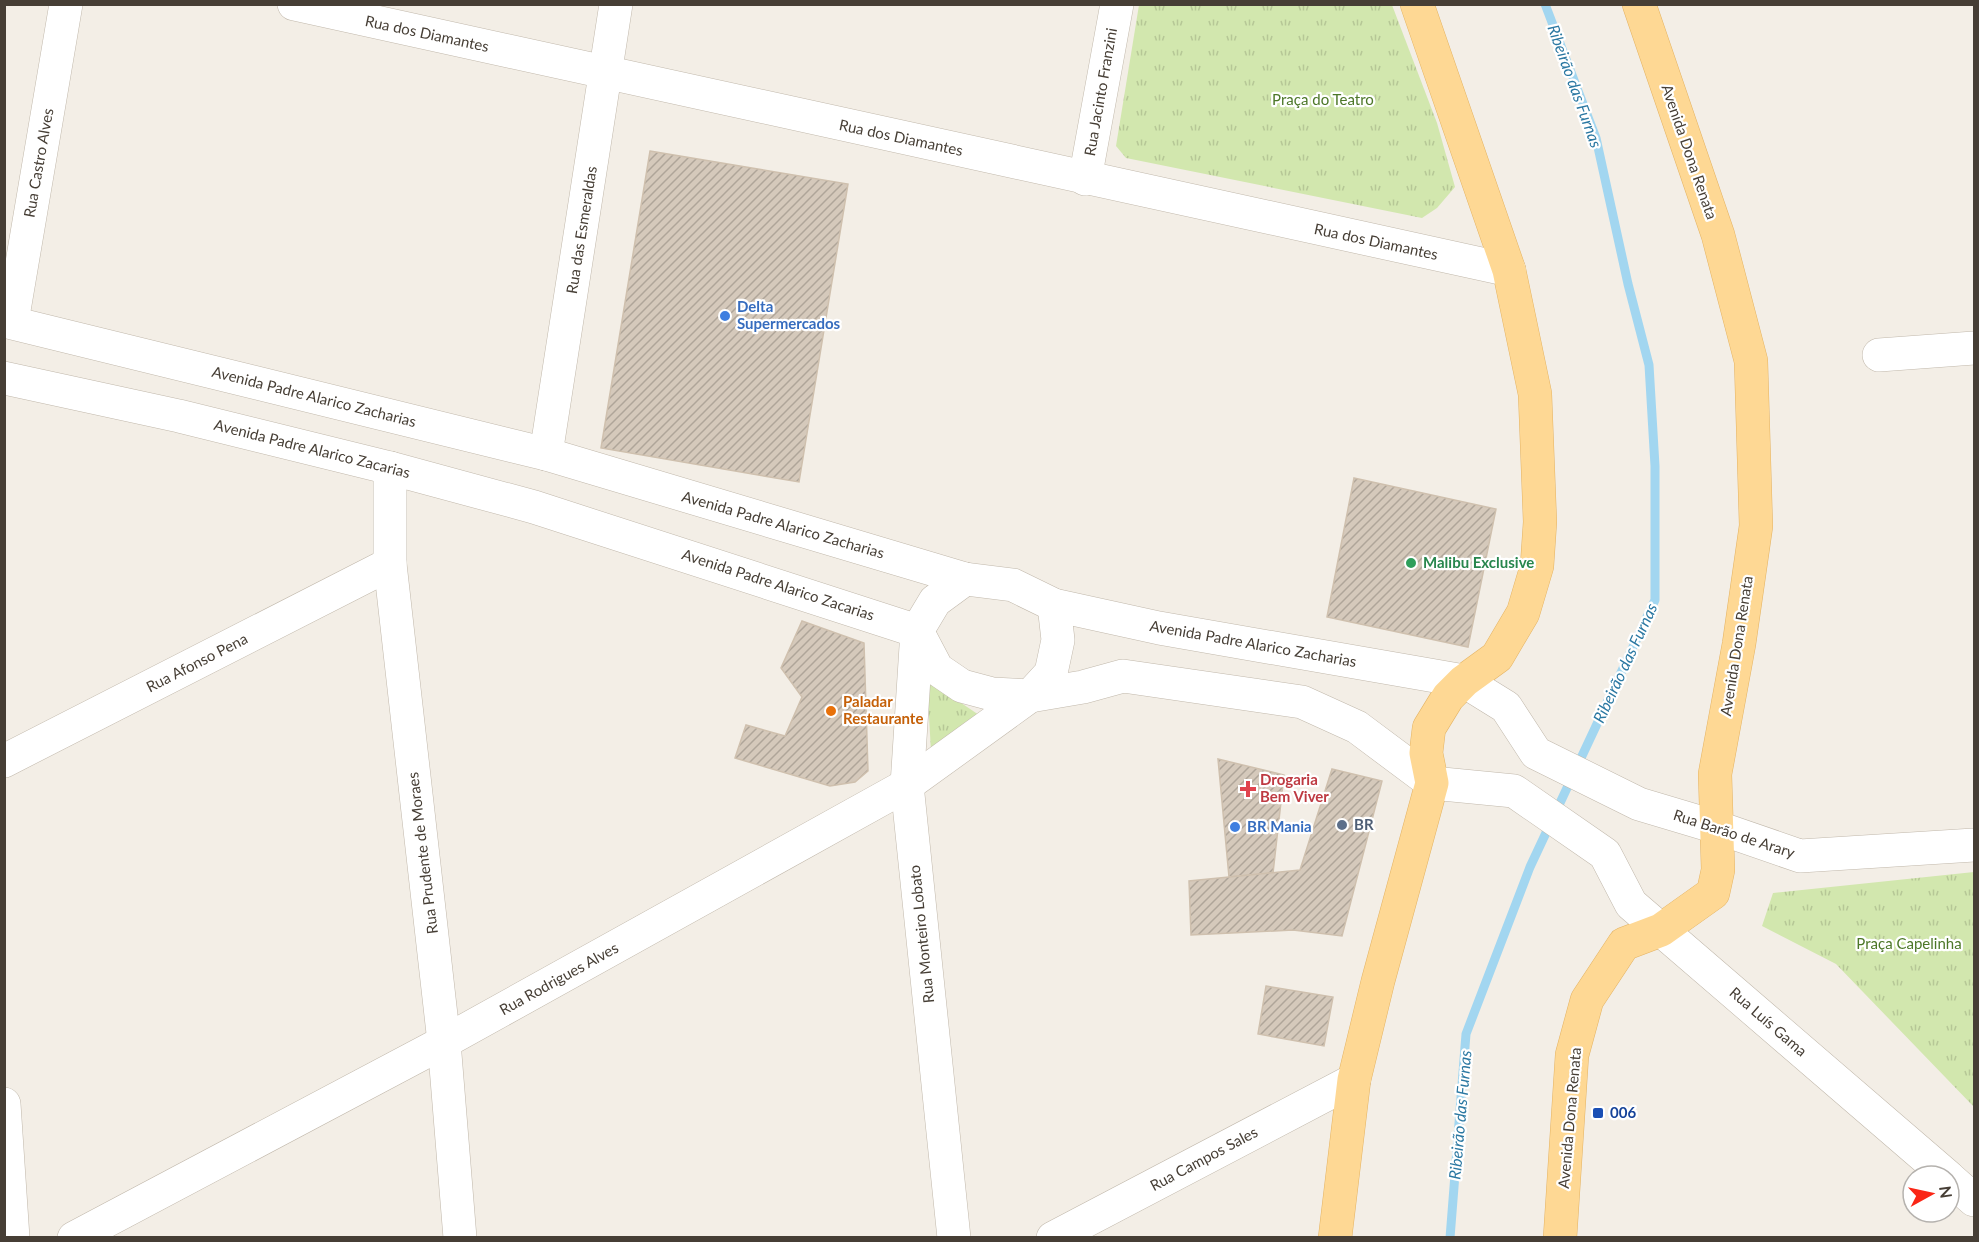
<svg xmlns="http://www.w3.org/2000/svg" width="1979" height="1242" font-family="Lato,sans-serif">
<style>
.park{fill:url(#park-tufts)}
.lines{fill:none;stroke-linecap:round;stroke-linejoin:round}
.stream{stroke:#a2d6f0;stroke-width:9}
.building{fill:url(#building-hatch);stroke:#cfc0ae;stroke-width:1.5}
.minor-casing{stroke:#c1b8ab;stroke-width:34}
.major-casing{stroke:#e4b363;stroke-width:34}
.minor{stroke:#fff;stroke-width:33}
.major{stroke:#fed894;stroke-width:33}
.shop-dot{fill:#3f7fe0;stroke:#fff;stroke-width:2}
.leisure-dot{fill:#2e9e5b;stroke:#fff;stroke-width:2}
.food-dot{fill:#e8710a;stroke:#fff;stroke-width:2}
.health-dot{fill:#e0444e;stroke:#fff;stroke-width:2}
.service-dot{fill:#5c6f8a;stroke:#fff;stroke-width:2}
.transit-dot{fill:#1a4fb4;stroke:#fff;stroke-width:2}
.labels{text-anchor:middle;stroke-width:4.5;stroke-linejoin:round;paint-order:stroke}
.street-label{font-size:15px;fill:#463e35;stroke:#fff}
.park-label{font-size:15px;fill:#4c7728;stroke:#fff}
.shop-label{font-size:15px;font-weight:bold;fill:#366cbe;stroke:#fff;text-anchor:start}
.leisure-label{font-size:15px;font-weight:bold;fill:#27864d;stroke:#fff;text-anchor:start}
.food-label{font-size:15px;font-weight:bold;fill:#c56008;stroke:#fff;text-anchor:start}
.health-label{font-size:15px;font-weight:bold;fill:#be3a42;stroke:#fff;text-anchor:start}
.service-label{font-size:15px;font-weight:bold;fill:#4e5e75;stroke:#fff;text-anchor:start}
.transit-label{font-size:15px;font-weight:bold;fill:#164399;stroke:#fff;text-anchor:start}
.water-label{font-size:16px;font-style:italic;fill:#2b78a2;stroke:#fff}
</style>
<defs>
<pattern id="park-tufts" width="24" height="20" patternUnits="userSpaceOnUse" patternTransform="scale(1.5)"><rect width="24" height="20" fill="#d2e7ae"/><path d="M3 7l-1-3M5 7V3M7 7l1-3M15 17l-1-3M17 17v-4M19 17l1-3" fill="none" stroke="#b6c796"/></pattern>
<pattern id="building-hatch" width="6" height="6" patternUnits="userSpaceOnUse" patternTransform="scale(1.5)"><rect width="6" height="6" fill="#d5c9bb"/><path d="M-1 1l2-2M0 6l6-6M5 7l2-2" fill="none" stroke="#afa599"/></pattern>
</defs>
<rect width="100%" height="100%" fill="#f3eee6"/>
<!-- park -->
<g class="park">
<path d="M1139,5H1392L1437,123L1455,187L1437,208L1422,218L1126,158L1116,146Z"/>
<path d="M927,680L982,717L931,752Z"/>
<path d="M1974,872V1107L1836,964L1762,926L1773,893Z"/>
</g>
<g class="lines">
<!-- stream -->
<path class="stream" d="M1450,1238L1466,1034L1530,867L1655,600V466L1649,365L1628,284L1596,138L1545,4"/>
</g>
<!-- building -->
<g class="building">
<path d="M650,151L848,184L799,482L601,448Z"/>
<path d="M1354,478L1496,509L1468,647L1327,617Z"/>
<path d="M802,621L864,643L868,771L855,782L830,786L735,758L746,725L785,736L802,697L781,668Z"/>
<path d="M1218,759L1284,775L1273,873L1229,877Z"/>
<path d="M1332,769L1382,781L1342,936L1293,930L1191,935L1189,881L1300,870Z"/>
<path d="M1266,986L1333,997L1324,1046L1258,1034Z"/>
</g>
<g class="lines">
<!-- minor casing -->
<g class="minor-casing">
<g id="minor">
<path d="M294,4L1509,270"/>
<path d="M1085,179L1117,4"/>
<path d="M4,321L546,454L965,579L1013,585L1054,605L1159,628L1464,681L1506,707L1536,753L1639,804L1716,827L1800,856L1974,845"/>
<path d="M12,322L66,4"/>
<path d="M1879,355L1974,348"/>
<path d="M4,378L179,416L390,468L534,507L917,631L937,669L962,686L992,694L1030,696L1083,687L1123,676L1302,702L1357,727L1432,783L1514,791L1605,854L1631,904L1947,1176"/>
<path d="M546,454L616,4"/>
<path d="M390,468V564L444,1042L460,1238"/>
<path d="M4,761L390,564"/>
<path d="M4,1104L13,1238"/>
<path d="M1949,1178L1974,1200"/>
<path d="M74,1238L444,1042L907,785L1030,696L1051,673L1058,640L1054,605"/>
<path d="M954,1238L907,785L917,631L935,601L965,579"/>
<path d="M1053,1238L1354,1080"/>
</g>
</g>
<!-- major casing -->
<g class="major-casing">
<g id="major">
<path d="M1335,1238L1354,1080L1378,981L1432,783L1426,753L1429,728L1448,697L1464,681L1497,657L1523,613L1537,566L1540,522L1535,394L1509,270L1417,4"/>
<path d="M1560,1238L1572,1055L1587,1000L1624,944L1661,930L1713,893L1718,870L1715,774L1739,644L1756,526L1751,361L1718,235L1639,4"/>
</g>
</g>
<!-- minor -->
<use href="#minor" class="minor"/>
<!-- major -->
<use href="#major" class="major"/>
</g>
<!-- markers -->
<g class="shop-dot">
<circle cx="725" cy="316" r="6"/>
<circle cx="1235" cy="827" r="6"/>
</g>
<circle class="leisure-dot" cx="1411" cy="563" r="6"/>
<circle class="food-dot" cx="831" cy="711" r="6"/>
<path class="health-dot" d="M1245 780h6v6h6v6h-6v6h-6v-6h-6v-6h6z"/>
<circle class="service-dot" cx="1342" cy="825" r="6"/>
<rect class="transit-dot" x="1592" y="1107" width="12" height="12" rx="3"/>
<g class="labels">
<!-- street labels -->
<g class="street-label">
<text transform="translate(427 34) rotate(12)" y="5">Rua dos Diamantes</text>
<text transform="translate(1101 92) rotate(-80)" y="5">Rua Jacinto Franzini</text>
<text transform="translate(901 138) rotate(12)" y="5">Rua dos Diamantes</text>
<text transform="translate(1689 152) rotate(71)" y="5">Avenida Dona Renata</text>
<text transform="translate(39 163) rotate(-80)" y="5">Rua Castro Alves</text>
<text transform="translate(582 230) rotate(-81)" y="5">Rua das Esmeraldas</text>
<text transform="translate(1376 242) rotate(12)" y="5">Rua dos Diamantes</text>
<text transform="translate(314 397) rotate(14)" y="5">Avenida Padre Alarico Zacharias</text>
<text transform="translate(312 449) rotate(14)" y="5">Avenida Padre Alarico Zacarias</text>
<text transform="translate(783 525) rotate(16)" y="5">Avenida Padre Alarico Zacharias</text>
<text transform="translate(778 585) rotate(18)" y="5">Avenida Padre Alarico Zacarias</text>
<text transform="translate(1253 644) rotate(10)" y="5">Avenida Padre Alarico Zacharias</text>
<text transform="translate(1737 646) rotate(-81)" y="5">Avenida Dona Renata</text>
<text transform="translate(197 663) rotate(-27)" y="5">Rua Afonso Pena</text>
<text transform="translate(1734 834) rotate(18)" y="5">Rua Barão de Arary</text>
<text transform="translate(423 853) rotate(-97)" y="5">Rua Prudente de Moraes</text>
<text transform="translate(922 934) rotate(-96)" y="5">Rua Monteiro Lobato</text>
<text transform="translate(559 979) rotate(-29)" y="5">Rua Rodrigues Alves</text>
<text transform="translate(1768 1022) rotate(41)" y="5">Rua Luís Gama</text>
<text transform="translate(1570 1118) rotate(-85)" y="5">Avenida Dona Renata</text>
<text transform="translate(1204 1159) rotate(-28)" y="5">Rua Campos Sales</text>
</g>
<!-- park labels -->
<g class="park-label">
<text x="1323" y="105">Praça do Teatro</text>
<text x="1909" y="949">Praça Capelinha</text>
</g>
<!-- shop labels -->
<g class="shop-label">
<text x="737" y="312">Delta<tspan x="737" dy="17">Supermercados</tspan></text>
<text x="1247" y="832">BR Mania</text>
</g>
<!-- leisure labels -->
<g class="leisure-label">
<text x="1423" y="568">Malibu Exclusive</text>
</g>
<!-- food labels -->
<g class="food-label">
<text x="843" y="707">Paladar<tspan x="843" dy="17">Restaurante</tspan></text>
</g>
<!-- health labels -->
<g class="health-label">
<text x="1260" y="785">Drogaria<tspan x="1260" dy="17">Bem Viver</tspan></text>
</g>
<!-- service labels -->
<g class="service-label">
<text x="1354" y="830">BR</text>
</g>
<!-- transit labels -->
<g class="transit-label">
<text x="1610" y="1118">006</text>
</g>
<!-- water labels -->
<g class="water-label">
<text transform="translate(1575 86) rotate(70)" y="6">Ribeirão das Furnas</text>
<text transform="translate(1625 663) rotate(-65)" y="6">Ribeirão das Furnas</text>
<text transform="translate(1460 1115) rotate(-85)" y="6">Ribeirão das Furnas</text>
</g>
</g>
<!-- border -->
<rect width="1979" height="1242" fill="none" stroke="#463e35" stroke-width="12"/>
<!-- north arrow -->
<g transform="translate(1931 1194) rotate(82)"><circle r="28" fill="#ffffff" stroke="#b5b2ae" stroke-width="1.5"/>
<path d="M0-4.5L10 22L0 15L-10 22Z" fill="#fa2616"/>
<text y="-9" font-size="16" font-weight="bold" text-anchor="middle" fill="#463e35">N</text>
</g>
</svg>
